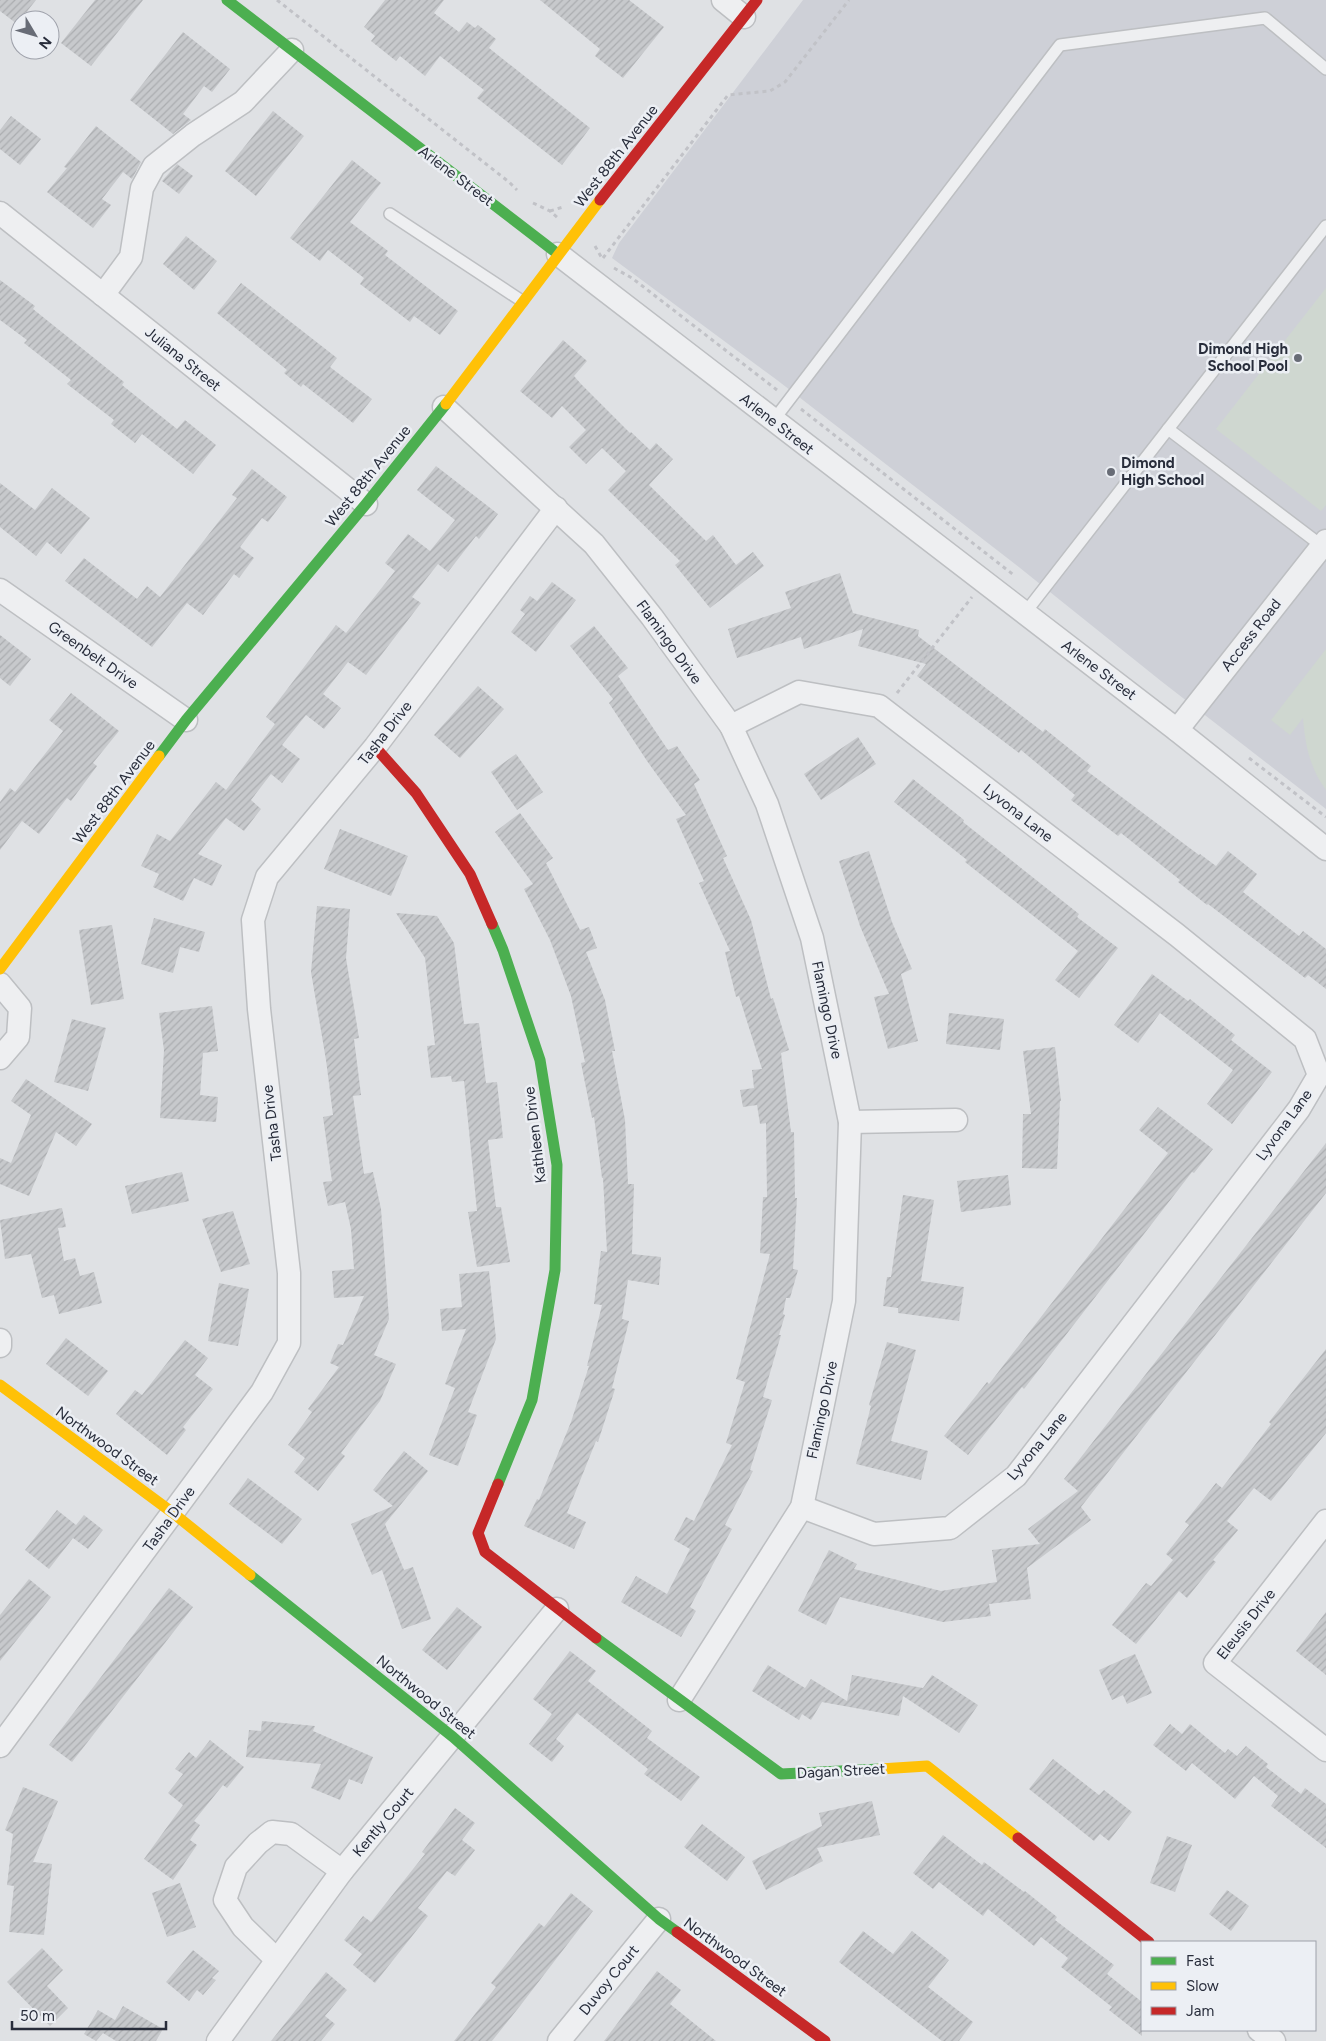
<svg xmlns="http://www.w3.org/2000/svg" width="1326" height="2041" font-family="Figtree,sans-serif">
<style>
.built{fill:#ced0d7}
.garden{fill:#cfd7d0}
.building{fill:url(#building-hatch)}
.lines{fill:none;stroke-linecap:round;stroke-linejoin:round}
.lane-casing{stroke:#bdbfc2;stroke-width:14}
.street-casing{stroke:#bdbfc2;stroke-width:25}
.path{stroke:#c1c2c7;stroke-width:3;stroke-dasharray:4 4;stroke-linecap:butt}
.lane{stroke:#eeeff1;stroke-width:11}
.street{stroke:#eeeff1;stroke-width:22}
.fast{stroke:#4caf50;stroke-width:11}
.slow{stroke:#ffc107;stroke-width:11}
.jam{stroke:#c62828;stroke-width:11}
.poi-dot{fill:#686c76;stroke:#eceff4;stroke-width:2}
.labels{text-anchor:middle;stroke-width:5;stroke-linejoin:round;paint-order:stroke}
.street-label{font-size:15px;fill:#282d3b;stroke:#eceff4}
.poi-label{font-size:15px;font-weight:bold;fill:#282d3b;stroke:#eceff4;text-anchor:end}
</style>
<defs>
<pattern id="building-hatch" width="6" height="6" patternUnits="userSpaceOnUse" patternTransform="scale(1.25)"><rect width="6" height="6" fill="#c7c9cc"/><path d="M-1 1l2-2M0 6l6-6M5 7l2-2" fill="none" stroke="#abadb0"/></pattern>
</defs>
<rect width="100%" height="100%" fill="#dfe1e4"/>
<!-- built -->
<path class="built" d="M803,0H1326V809L1161,681L1015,564L777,380L612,258L619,243Z"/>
<!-- garden -->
<g class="garden">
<path d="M1326,288V505L1321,511L1216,429Z"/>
<path d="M1326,649V790C1310,769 1305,744 1303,718L1290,735L1271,720Z"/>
</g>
<!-- building -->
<g class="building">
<path d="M0,0H36L17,24L0,11Z"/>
<path d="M95,0H143L91,66L61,43Z"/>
<path d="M385,0H444L434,13L459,32L467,22L475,28L478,25L496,39L489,48L590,128L562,165L477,98L484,90L440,56L425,76L400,56L396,61L371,41L375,36L364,27Z"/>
<path d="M540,0H629L664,27L623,78L595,56L600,49Z"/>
<path d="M183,32L230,69L212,92L204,86L183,114L191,120L173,134L130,100Z"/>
<path d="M273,111L304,136L256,196L225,171Z"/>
<path d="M11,116L41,139L20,165L0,149V130Z"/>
<path d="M96,126L141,162L132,179L123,172L102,199L111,205L93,228L47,192L67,168L64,167Z"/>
<path d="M352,160L381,183L350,222L388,251L385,255L458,311L440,335L414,316L410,322L360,284L364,278L328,250L320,261L290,238Z"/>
<path d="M177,164L193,176L179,194L162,181Z"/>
<path d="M186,236L217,261L194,290L163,264Z"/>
<path d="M0,280L35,306L33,309L124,382L122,385L177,429L185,420L216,445L193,474L142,434L135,443L111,424L114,420L67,384L71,380L24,343L27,340L0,320Z"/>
<path d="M241,283L337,358L330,367L372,399L353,423L303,384L301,387L284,373L287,370L217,313Z"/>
<path d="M563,340L587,361L574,376L581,384L630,433L631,432L650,450L656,443L673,459L649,485L706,541L713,535L736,565L753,552L764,566L710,608L675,565L680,561L608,490L626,471L602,448L586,464L569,447L586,430L562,406L552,418L520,391Z"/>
<path d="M436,466L498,514L479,539L476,536L448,572L438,564L412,597L421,603L366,675L348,662L323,694L341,708L324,729L306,715L282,745L300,759L282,783L271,774L251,800L261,809L244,831L226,818L198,854L222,865L212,886L194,878L183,901L153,887L159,874L141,866L157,834L170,841L216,782L226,790L275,724L266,717L336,625L346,633L395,571L385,563L408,534L430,551L455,520L417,490Z"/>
<path d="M252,469L287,497L268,522L262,518L240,547L254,558L239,578L234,574L203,615L187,603L152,647L65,581L84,558L137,599L147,586L160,597L237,498L232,495Z"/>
<path d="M0,483L35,510L52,488L90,518L61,554L47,542L36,556L0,527Z"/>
<path d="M840,573L853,613L919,630L918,636L1043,732L1045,729L1091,766L1087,771L1199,855L1200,854L1216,866L1228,851L1257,874L1243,892L1299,936L1303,931L1326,949V989L1308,975L1305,978L1208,904L1207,905L1178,882L1180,880L1121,833L1118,836L1071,800L1075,795L1021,750L1019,753L917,676L926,664L858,646L863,629L804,649L801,637L737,658L728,629L791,608L785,592Z"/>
<path d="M552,582L576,600L536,652L511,632L525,614L520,610L530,596L537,601Z"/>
<path d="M594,626L628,668L618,676L668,750L677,746L700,780L694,784L727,856L723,858L751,920L771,999L773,998L789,1050L781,1053L791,1132H794L795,1198H797L793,1269L798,1270L790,1298H786L783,1314L785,1315L779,1335H781L763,1397L772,1400L750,1470L753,1471L725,1525L732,1529L690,1607L696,1611L681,1637L621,1602L636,1576L667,1594L690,1549L674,1540L686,1517L694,1521L732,1445L726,1443L745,1382L736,1379L770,1254L760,1253L763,1197H767L766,1123L760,1124L757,1105L743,1107L740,1090L754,1088L752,1070L762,1069L739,996L736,997L725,952L730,951L699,883L704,881L676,819L686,815L647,761L609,703L613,699L570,646Z"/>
<path d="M0,635L31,659L10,686L0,678Z"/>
<path d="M478,686L504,709L460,758L434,735Z"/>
<path d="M71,693L119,731L93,763L97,766L71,801L67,798L39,834L22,821L0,850V802L10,788L15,792L63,731L49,720Z"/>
<path d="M858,737L876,764L821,800L804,774Z"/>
<path d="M516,754L543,792L517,810L491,772Z"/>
<path d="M913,779L964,820L963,822L1079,914L1077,917L1118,948L1079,998L1055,980L1078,951L965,862L967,860L894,802Z"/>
<path d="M520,813L553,858L546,863L580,930L589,927L597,948L586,952L605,1000L615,1051H612L625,1120L628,1184H634L632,1254L661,1257L659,1285L628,1280L622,1319L629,1321L612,1388L615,1389L598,1442L596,1441L567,1513L586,1522L574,1549L524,1526L537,1499L539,1500L571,1422L589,1366H587L602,1305L594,1304L601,1251L607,1252L603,1178H602L594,1117L592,1118L581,1063L585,1062L571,996L550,940L524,889L533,884L495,832Z"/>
<path d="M340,829L408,856L391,896L324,869Z"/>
<path d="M869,851L892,922L912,969L901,974L918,1041L888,1049L874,997L889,994L860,926L839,861Z"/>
<path d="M317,906L350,909L346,958L359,1038L354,1039L361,1095L353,1096L364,1174L373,1172L381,1209L389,1319L374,1355L396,1364L380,1401L341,1453L345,1456L318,1491L294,1472L305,1458L288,1445L312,1412L308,1409L339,1367L330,1363L338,1344L343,1345L364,1296L334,1298L332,1271L354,1269L351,1229L345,1202L328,1206L323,1182L332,1181L323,1117L333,1115L326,1060L311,972Z"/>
<path d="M396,913L437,916L454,943L464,1024L479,1023L486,1083L497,1082L503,1138L488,1140L496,1207H501L510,1262L477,1267L468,1212L477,1211L464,1081L452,1082L451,1076L431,1078L427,1046L435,1045L425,958Z"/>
<path d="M154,918L205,932L199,952L180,947L173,973L141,964Z"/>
<path d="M112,925L124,999L91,1005L79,930Z"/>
<path d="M1152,974L1188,1001L1190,999L1235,1035L1231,1040L1272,1072L1232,1124L1207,1104L1233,1070L1160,1013L1138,1043L1114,1025Z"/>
<path d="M212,1006L218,1051L203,1053L200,1095L218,1097L216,1122L160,1118L164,1050L159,1013Z"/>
<path d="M949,1013L1004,1019L1000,1050L946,1044Z"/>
<path d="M72,1019L106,1028L88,1091L54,1082Z"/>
<path d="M1055,1047L1061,1101H1060L1057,1169L1022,1168L1023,1114H1031L1023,1051Z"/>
<path d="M26,1079L92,1124L76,1146L56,1132L29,1196L0,1184V1158L11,1163L31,1115L11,1101Z"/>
<path d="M1158,1107L1213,1149L1194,1173L1192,1172L1024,1389L1022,1387L968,1455L944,1436L987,1382L989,1384L1168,1153L1139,1130Z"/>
<path d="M1326,1143V1193L1081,1507L1091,1520L1027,1568L1031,1599L989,1604L991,1616L943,1622L840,1597L826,1625L798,1611L829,1550L857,1564L854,1569L941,1591L997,1582L992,1550L1040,1544L1028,1529L1078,1491L1064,1479Z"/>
<path d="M182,1172L189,1201L132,1214L125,1186Z"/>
<path d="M1008,1175L1011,1205L961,1212L957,1181Z"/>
<path d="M903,1195L934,1200L921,1281L964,1287L959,1321L898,1313V1308L883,1306L887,1277H891Z"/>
<path d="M62,1208L66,1227L58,1228L64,1261L75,1258L80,1276L94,1272L102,1303L59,1314L54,1295L42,1298L31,1254L5,1259L0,1220Z"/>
<path d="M233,1211L250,1264L221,1272L202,1219Z"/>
<path d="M489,1271L496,1339L468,1412L477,1415L458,1466L429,1455L455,1388L445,1384L466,1329L442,1331L440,1309L462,1307L459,1274Z"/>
<path d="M219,1283L249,1289L238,1346L208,1341Z"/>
<path d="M66,1338L108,1371L88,1396L46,1364Z"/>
<path d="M185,1340L208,1358L195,1375L213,1389L183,1427L186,1430L167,1455L116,1414L135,1390L142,1395Z"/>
<path d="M887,1342L916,1350L891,1441L928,1451L921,1480L856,1464L871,1406L869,1405Z"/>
<path d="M1326,1349V1433L1271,1501L1254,1488L1227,1521L1238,1530L1213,1560L1216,1562L1187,1598L1179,1591L1136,1644L1112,1625L1146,1583L1151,1586L1173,1560L1166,1554L1189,1525L1185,1522L1216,1483L1222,1488L1271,1424L1269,1422Z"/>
<path d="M404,1451L428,1471L385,1524L404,1570L413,1567L431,1619L402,1629L382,1570L372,1575L351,1524L393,1506L373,1490Z"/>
<path d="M248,1478L302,1519L282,1544L229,1504Z"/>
<path d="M57,1510L76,1525L84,1515L103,1530L88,1549L73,1538L49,1569L25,1550Z"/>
<path d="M29,1579L51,1597L0,1661V1615Z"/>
<path d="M169,1588L193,1607L72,1762L49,1745Z"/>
<path d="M457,1607L482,1627L447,1670L422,1650Z"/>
<path d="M1326,1612V1675L1296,1651Z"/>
<path d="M570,1651L596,1671L588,1681L652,1731L647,1738L700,1777L681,1801L644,1774L648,1769L577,1713L556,1739L564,1746L552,1762L529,1744L552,1714L533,1699Z"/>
<path d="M1135,1654L1152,1693L1127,1704L1123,1695L1112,1700L1099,1670Z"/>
<path d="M768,1665L805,1688L811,1679L847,1701L852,1675L923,1688L932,1675L978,1705L959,1733L903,1696L899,1716L822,1702L811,1720L802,1714L799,1720L752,1691Z"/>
<path d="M262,1721L315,1726L313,1731L373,1757L362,1784L349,1779L340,1800L311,1788L321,1764L246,1757L249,1730L261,1731Z"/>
<path d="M1170,1724L1182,1734L1190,1724L1225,1753L1228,1749L1237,1756L1246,1746L1268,1764L1266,1767L1301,1794L1305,1788L1326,1804V1848L1271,1806L1278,1796L1254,1776L1235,1799L1192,1763L1186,1771L1153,1745Z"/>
<path d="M210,1740L244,1767L227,1788L223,1785L194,1821L200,1825L190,1840L197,1845L173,1880L144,1859L183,1805L168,1793L183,1774L175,1769L189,1752L196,1758Z"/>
<path d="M1053,1759L1099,1795L1104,1790L1132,1812L1109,1841L1100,1834L1094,1841L1029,1789Z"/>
<path d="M23,1787L58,1801L33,1862L52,1864L44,1935L9,1932L14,1886L7,1885L13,1834L5,1830Z"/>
<path d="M872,1801L880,1835L817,1848L823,1861L766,1890L752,1861L822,1826L819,1813Z"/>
<path d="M455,1808L475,1823L462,1840L475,1850L455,1876L447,1871L418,1908L428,1916L375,1983L353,1965L362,1954L344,1940L363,1916L371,1922L425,1854L422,1852Z"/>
<path d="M702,1824L745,1857L727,1881L684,1847Z"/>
<path d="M943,1835L982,1865L984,1862L1024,1892L1025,1891L1057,1917L1055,1920L1114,1965L1107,1974L1142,2002V2036L1109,2010L1112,2007L1061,1967L1068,1958L1041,1937L1034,1946L988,1909L983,1916L939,1882L933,1889L913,1873Z"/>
<path d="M1167,1836L1192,1845L1175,1892L1150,1883Z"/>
<path d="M180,1883L196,1927L167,1937L152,1893Z"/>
<path d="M1227,1890L1249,1906L1231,1931L1209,1914Z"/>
<path d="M571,1893L593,1911L520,2006L492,2041H454L496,1987L491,1983L539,1923L544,1927Z"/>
<path d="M863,1931L893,1954L912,1931L949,1960L928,1987L973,2022L959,2041H942L839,1962Z"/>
<path d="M42,1948L63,1970L47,1986L68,2008L50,2026L7,1982Z"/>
<path d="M193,1950L219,1971L212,1978L216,1980L203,1995L197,1990L189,2001L166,1982Z"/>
<path d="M657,1971L681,1990L670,2004L716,2041H604Z"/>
<path d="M326,1972L347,1990L325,2016L335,2024L321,2041H271Z"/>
<path d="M123,2006L163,2029L156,2041H116L103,2033L96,2041L84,2034L98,2010L115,2020Z"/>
</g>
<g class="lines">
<!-- lane casing -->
<g class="lane-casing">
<g id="lane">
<path d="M390,214L522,301"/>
<path d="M773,421L1060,45L1265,18L1326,69"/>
<path d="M1168,429L1322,546"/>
<path d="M1025,613L1326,226"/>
</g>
</g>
<!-- street casing -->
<g class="street-casing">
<g id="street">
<path d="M723,0L744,17"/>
<path d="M0,213L366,504"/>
<path d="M558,254L1177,730L1326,849"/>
<path d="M103,295L131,257L142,188L154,166L193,135L243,102L292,50"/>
<path d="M444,407L594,544L652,617L731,726L767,804L812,938L850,1122L844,1301L802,1507L679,1700"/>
<path d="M0,590L186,720"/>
<path d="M731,726L799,692L879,706L1177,935L1305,1039L1319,1075L1299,1109L1016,1476L950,1528L874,1534L802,1507"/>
<path d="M1177,730L1326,541"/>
<path d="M0,984L20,1008L18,1037L0,1058"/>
<path d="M850,1122L956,1120"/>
<path d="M0,1340V1346"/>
<path d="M1326,1521L1215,1663L1326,1750"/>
<path d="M0,1746L262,1392L289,1343V1273L259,1009L253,920L267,877L375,747L556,508"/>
<path d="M276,1959L243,1927L225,1900L236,1867L258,1843L272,1832L291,1834L342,1871"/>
<path d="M1259,2030L1274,2041"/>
<path d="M218,2041L342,1871L557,1609"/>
<path d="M559,2041L659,1919"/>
</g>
</g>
<!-- path -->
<g class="path">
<path d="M277,0L509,182L517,190"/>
<path d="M533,203L550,211L558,218"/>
<path d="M550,211L563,207"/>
<path d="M595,246L603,260"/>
<path d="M603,258L728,95L770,91L785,82L849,0"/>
<path d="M614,268L632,278L777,390"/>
<path d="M801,409L1015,576"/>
<path d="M897,693L972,597"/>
<path d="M1249,758L1326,817"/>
</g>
<!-- lane -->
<use href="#lane" class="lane"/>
<!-- street -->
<use href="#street" class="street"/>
<!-- fast -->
<g class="fast">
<path d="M227,0L558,254"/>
<path d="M159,756L186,720L366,504L446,404"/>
<path d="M492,924L503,950L540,1060L557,1165L555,1270L532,1400L498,1484"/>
<path d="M250,1575L453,1737L659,1919L677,1932"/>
<path d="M596,1638L781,1774L880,1769"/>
</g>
<!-- slow -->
<g class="slow">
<path d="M446,404L600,200"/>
<path d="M0,969L159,756"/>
<path d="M0,1385L173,1513L250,1575"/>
<path d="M880,1769L927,1766L1018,1838"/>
</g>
<!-- jam -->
<g class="jam">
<path d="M600,200L757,0"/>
<path d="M375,747L416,793L470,874L492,924"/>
<path d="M498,1484L478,1533L485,1552L596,1638"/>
<path d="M1018,1838L1149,1942"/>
<path d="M677,1932L825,2041"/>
</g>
</g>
<!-- markers -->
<g class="poi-dot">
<circle cx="1298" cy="358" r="5"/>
<circle cx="1111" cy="472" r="5"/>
</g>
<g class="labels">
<!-- street labels -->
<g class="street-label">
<text transform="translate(616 156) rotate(-52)" y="5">West 88th Avenue</text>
<text transform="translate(456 176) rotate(37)" y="5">Arlene Street</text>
<text transform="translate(183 359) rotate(39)" y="5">Juliana Street</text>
<text transform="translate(777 424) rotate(38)" y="5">Arlene Street</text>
<text transform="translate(368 476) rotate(-51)" y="5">West 88th Avenue</text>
<text transform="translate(1251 635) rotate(-52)" y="5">Access Road</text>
<text transform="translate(669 642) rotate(54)" y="5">Flamingo Drive</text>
<text transform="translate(93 655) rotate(35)" y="5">Greenbelt Drive</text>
<text transform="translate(1099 670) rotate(37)" y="5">Arlene Street</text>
<text transform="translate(385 733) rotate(-52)" y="5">Tasha Drive</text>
<text transform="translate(114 792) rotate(-53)" y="5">West 88th Avenue</text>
<text transform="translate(1018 813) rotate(38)" y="5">Lyvona Lane</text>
<text transform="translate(827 1010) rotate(78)" y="5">Flamingo Drive</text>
<text transform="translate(272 1123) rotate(-97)" y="5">Tasha Drive</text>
<text transform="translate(1284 1125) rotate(-54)" y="5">Lyvona Lane</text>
<text transform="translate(535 1135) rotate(-97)" y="5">Kathleen Drive</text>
<text transform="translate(822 1410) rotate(-78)" y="5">Flamingo Drive</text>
<text transform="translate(107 1446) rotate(36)" y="5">Northwood Street</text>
<text transform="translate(1037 1446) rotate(-50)" y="5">Lyvona Lane</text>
<text transform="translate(169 1519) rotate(-54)" y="5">Tasha Drive</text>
<text transform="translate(1246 1624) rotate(-52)" y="5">Eleusis Drive</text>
<text transform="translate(426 1697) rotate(39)" y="5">Northwood Street</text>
<text transform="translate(841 1771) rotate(-3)" y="5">Dagan Street</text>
<text transform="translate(383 1822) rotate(-50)" y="5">Kently Court</text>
<text transform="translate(735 1957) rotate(36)" y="5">Northwood Street</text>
<text transform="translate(609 1980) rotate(-51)" y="5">Duvoy Court</text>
</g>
<!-- poi labels -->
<g class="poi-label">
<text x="1288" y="354">Dimond High<tspan x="1288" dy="17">School Pool</tspan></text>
<text x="1121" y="468" text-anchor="start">Dimond<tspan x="1121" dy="17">High School</tspan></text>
</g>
</g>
<!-- legend -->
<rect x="1141" y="1941" width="175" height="90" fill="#eceff4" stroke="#9ea1aa"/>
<rect x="1151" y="1957" width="25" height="8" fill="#4caf50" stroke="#9ea1aa"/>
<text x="1186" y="1966" font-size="15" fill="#282d3b">Fast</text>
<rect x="1151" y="1982" width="25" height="8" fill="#ffc107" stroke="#9ea1aa"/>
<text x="1186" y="1991" font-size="15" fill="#282d3b">Slow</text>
<rect x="1151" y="2007" width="25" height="8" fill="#c62828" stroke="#9ea1aa"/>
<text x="1186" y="2016" font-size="15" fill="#282d3b">Jam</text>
<!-- north arrow -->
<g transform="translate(35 35) rotate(128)"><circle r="24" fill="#eceff4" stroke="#9ea1aa"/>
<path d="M0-4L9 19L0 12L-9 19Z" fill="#686c76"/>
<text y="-8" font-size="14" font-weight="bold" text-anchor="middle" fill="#282d3b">N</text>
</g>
<!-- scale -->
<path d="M12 2021v8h154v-8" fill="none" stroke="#282d3b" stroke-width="2.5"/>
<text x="20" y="2021" font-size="15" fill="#282d3b" stroke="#eceff4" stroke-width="4" paint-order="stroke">50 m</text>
</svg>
